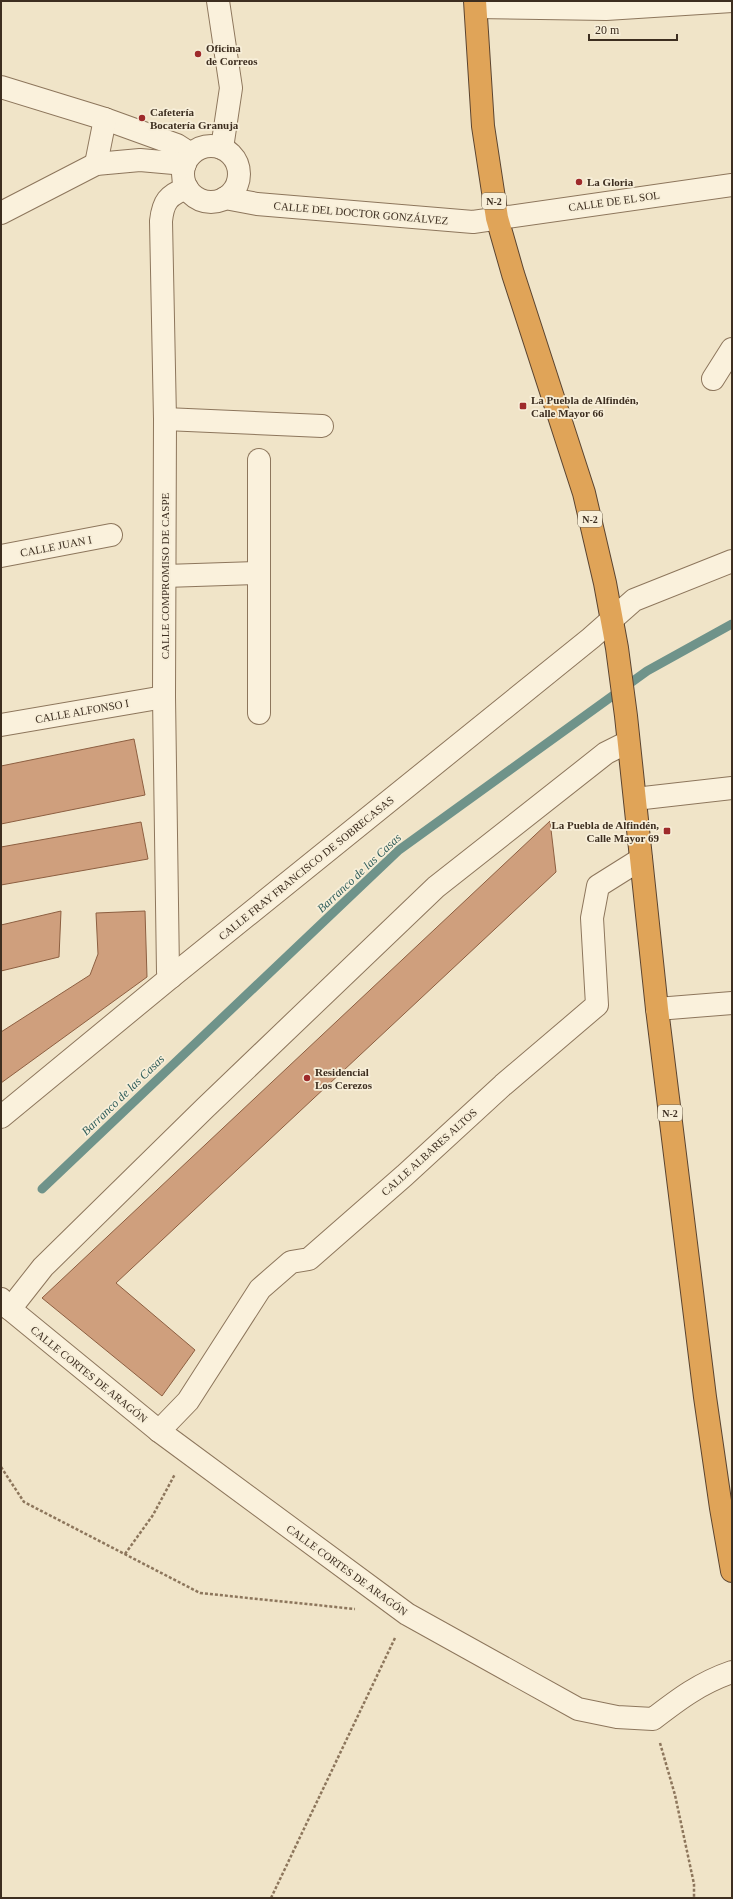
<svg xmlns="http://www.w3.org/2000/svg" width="733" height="1899" font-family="Georgia,serif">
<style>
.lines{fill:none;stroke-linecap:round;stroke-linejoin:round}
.stream{stroke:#6f938a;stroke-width:9}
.building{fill:#cf9f7d;stroke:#8d5f41}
.street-casing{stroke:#8d765c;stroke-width:24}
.highway-casing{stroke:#5b4430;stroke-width:24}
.path{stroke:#8d765c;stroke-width:2.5;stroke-dasharray:3 2;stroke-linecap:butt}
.street{stroke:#faf1dc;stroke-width:22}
.highway{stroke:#e0a458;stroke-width:22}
.poi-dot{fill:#9e2a2b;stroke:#f7eed8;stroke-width:1.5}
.labels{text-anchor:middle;stroke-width:3.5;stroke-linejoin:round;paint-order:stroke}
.shield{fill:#f7eed8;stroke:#756857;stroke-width:1}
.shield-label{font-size:10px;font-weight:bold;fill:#3d2e20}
.poi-label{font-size:11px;font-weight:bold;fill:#3d2e20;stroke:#f7eed8;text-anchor:start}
.street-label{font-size:11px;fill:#3d2e20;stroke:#f7eed8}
.water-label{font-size:12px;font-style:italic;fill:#2f5d5a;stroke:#f7eed8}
</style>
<rect width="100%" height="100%" fill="#f0e4c8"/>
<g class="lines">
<!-- stream -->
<path class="stream" d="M42,1189L399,850L647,671L732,624"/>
</g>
<!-- building -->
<g class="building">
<path d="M134,739L145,795L1,824V766Z"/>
<path d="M550,821L556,872L116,1283L195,1350L162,1396L42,1298Z"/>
<path d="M141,822L148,859L1,885V847Z"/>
<path d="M61,911L59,957L1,971V925Z"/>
<path d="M145,911L147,977L1,1083V1032L90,975L98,954L96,913Z"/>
</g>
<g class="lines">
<!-- street casing -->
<g class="street-casing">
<g id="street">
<path d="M218,1L231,88L222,148"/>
<path d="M476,7L606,9L732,1"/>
<path d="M1,87L105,119L177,145L191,154"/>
<circle cx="211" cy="174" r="28"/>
<path d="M96,164L105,119"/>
<path d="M225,198L257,204L473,222L732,185"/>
<path d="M1,213L96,164L140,160L185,164"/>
<path d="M713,379L732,349"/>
<path d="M165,419L322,426"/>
<path d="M1,556L111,535"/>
<path d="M165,576L259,573"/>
<path d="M259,713V460"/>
<path d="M1,725L164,697"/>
<path d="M635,799L732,788"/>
<path d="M171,977L168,972L164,697L165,419L161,221C163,202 168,195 187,188"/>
<path d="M657,1009L732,1003"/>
<path d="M1,1117L171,977L591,638L634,600L732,561"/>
<path d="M1,1299L10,1309L159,1431L407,1614L578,1709L617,1717L653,1719C679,1699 700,1683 732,1672"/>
<path d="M10,1309L43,1267L205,1108L436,887L606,753L628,742"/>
<path d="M159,1431L188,1401L260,1289L291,1262L309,1259L405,1175L503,1085L597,1005L592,918L598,886L641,859"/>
</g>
</g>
<!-- highway casing -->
<g class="highway-casing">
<path id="highway" d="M475,1L483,126L497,218L513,274L584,493L605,583L617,648L626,716L657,1009L705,1397L721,1508L732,1571"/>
</g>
<!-- path -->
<g class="path">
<path d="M1,1467L24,1502L200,1593L355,1609"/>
<path d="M125,1554L153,1515L175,1474"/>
<path d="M660,1743L675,1795L694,1884V1898"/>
<path d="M271,1898L395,1638"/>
</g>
<!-- street -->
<use href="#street" class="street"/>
<!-- highway -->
<use href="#highway" class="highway"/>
</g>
<!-- markers -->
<g class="poi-dot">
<circle cx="198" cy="54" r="4"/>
<circle cx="142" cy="118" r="4"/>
<circle cx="579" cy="182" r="4"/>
<rect x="519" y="402" width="8" height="8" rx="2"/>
<rect x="663" y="827" width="8" height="8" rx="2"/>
<circle cx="307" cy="1078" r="4"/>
</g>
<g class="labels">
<!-- shield labels -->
<g class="shield">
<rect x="482" y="193" width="24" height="16" rx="3"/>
<rect x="578" y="511" width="24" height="16" rx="3"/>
<rect x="658" y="1105" width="24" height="16" rx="3"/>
</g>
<g class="shield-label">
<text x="494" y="205">N-2</text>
<text x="590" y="523">N-2</text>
<text x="670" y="1117">N-2</text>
</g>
<!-- poi labels -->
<g class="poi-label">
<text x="206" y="52">Oficina<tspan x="206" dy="13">de Correos</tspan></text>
<text x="150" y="116">Cafetería<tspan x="150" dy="13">Bocatería Granuja</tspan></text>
<text x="587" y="186">La Gloria</text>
<text x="531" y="404">La Puebla de Alfindén,<tspan x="531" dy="13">Calle Mayor 66</tspan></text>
<text x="659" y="829" text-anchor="end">La Puebla de Alfindén,<tspan x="659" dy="13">Calle Mayor 69</tspan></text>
<text x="315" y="1076">Residencial<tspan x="315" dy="13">Los Cerezos</tspan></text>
</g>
<!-- street labels -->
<g class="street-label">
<text transform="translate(614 201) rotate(-8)" y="4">CALLE DE EL SOL</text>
<text transform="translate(361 213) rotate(5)" y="4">CALLE DEL DOCTOR GONZÁLVEZ</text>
<text transform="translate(56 546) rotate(-11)" y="4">CALLE JUAN I</text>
<text transform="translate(165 576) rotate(-90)" y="4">CALLE COMPROMISO DE CASPE</text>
<text transform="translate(82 711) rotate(-10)" y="4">CALLE ALFONSO I</text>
<text transform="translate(306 868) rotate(-39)" y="4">CALLE FRAY FRANCISCO DE SOBRECASAS</text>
<text transform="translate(429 1152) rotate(-42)" y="4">CALLE ALBARES ALTOS</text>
<text transform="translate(89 1374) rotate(39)" y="4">CALLE CORTES DE ARAGÓN</text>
<text transform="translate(347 1570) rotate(36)" y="4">CALLE CORTES DE ARAGÓN</text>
</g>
<!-- water labels -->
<g class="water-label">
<text transform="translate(359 873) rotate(-43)" y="4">Barranco de las Casas</text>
<text transform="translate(123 1095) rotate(-44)" y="4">Barranco de las Casas</text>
</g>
</g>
<!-- border -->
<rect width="733" height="1899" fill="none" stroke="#3d2e20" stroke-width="4"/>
<!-- scale -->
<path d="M589 34v6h88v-6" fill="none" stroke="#3d2e20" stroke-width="2"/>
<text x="595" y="34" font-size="12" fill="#3d2e20" stroke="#f7eed8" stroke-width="3" paint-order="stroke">20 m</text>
</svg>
